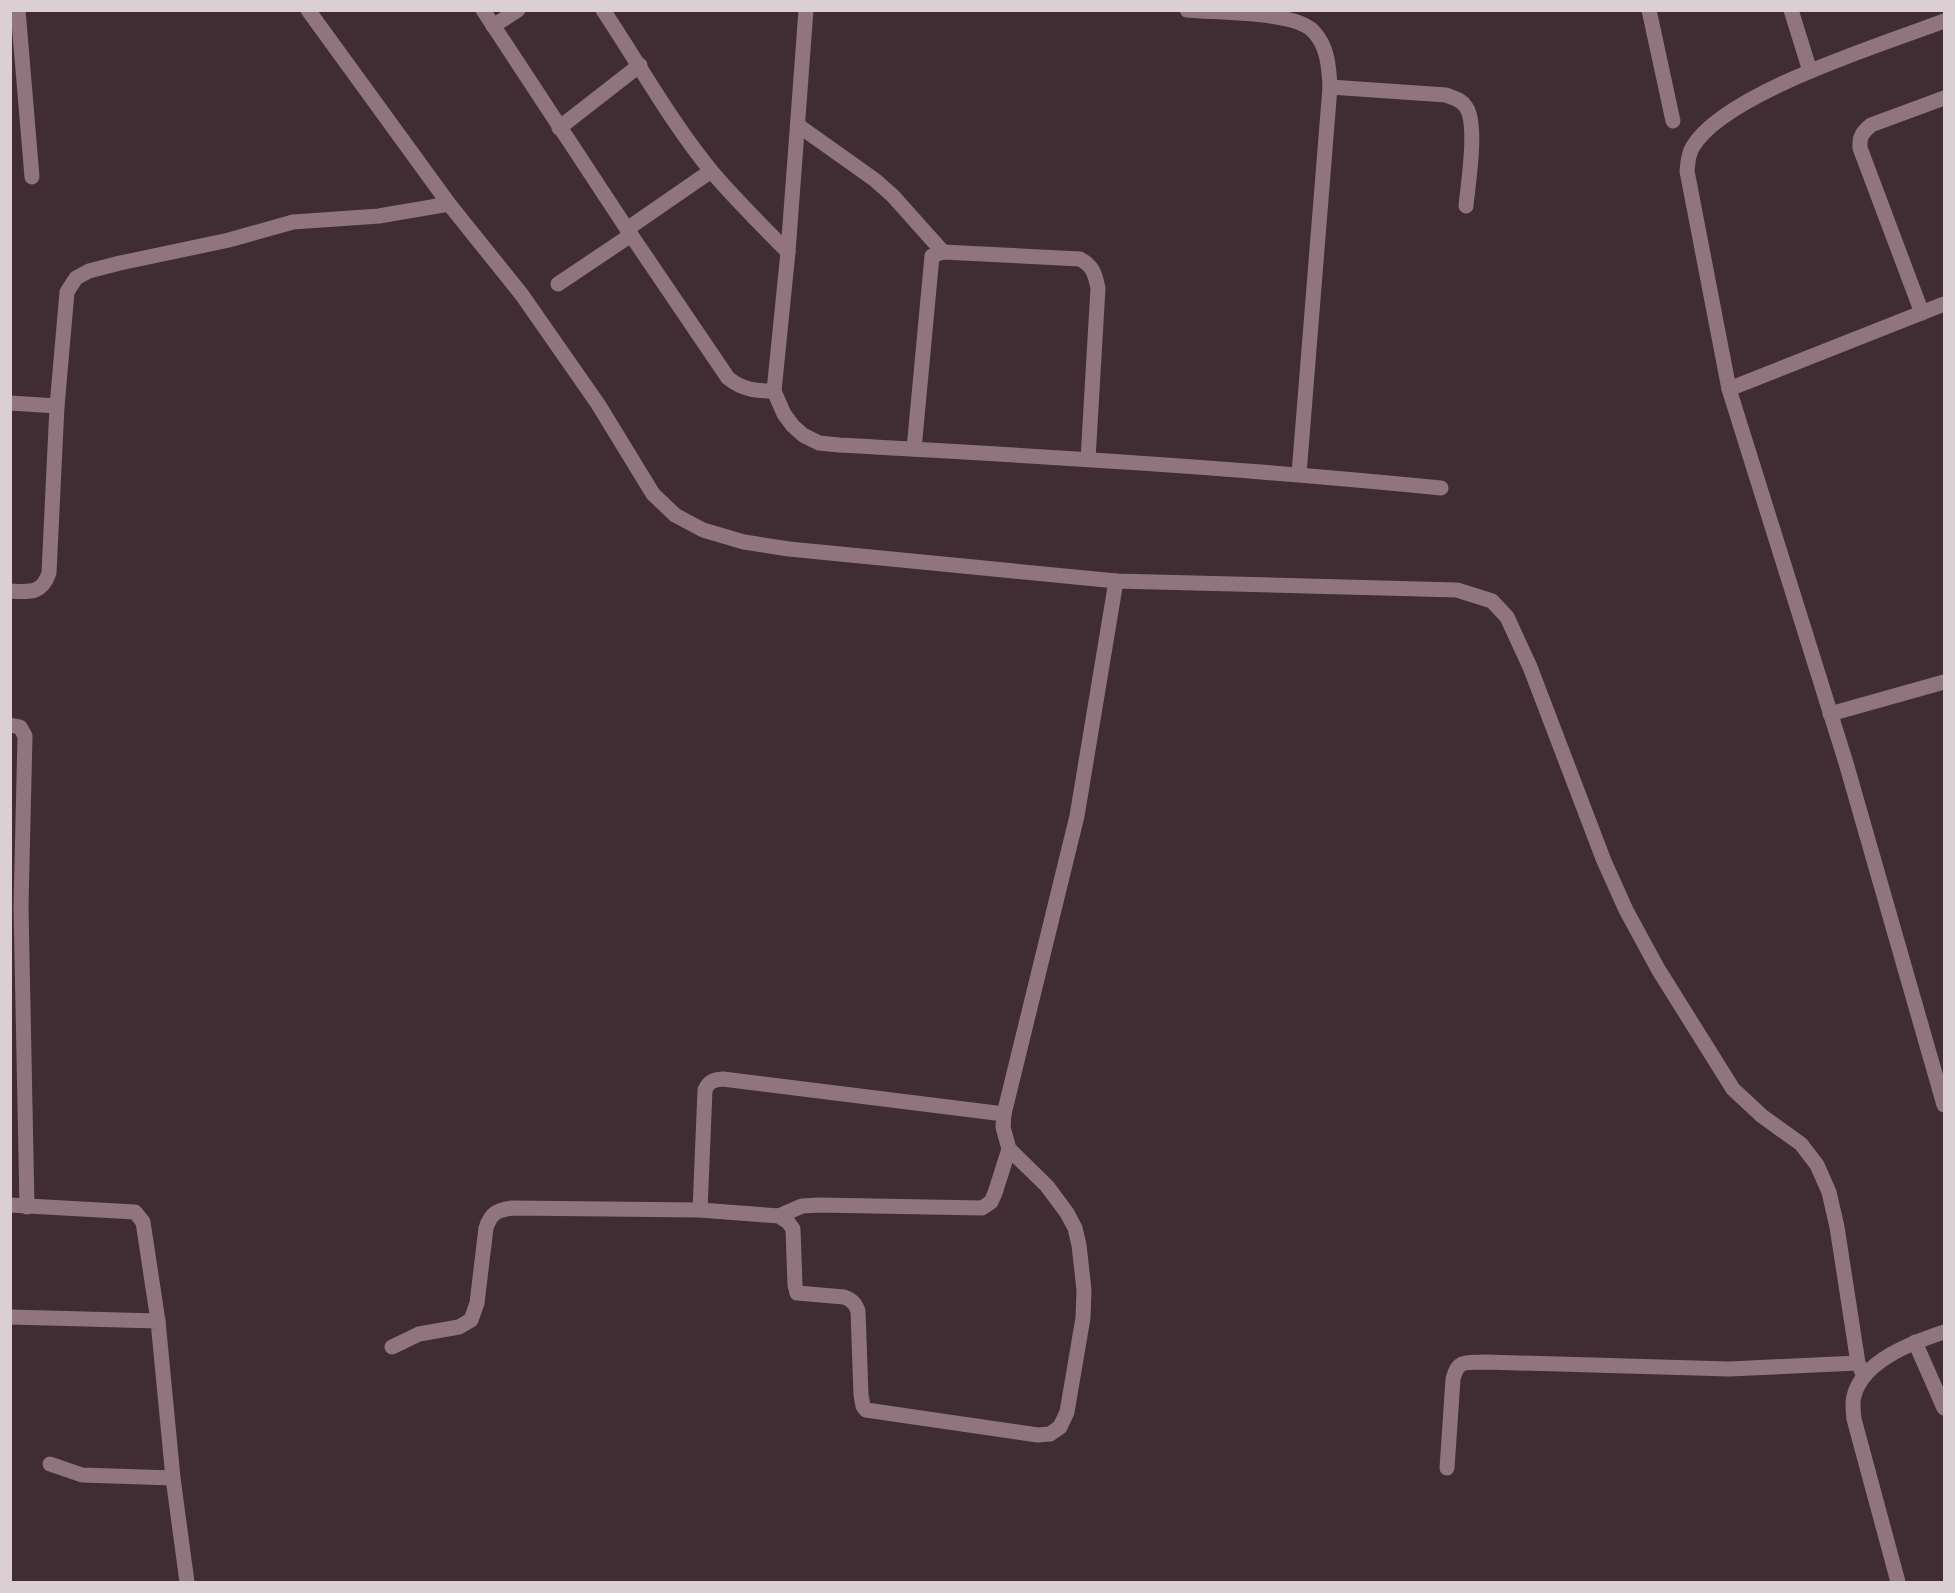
<svg xmlns="http://www.w3.org/2000/svg" width="1955" height="1593" font-family="Roboto,sans-serif">
<style>
.lines{fill:none;stroke-linecap:round;stroke-linejoin:round}
.minor{stroke:#90757e;stroke-width:15}
</style>
<rect width="100%" height="100%" fill="#3f2d33"/>
<g class="lines">
<!-- minor -->
<g class="minor">
<path d="M18,10L32,177"/>
<path d="M308,10L449,204L522,295L598,404L653,494L675,515L703,530L744,542L789,549L1116,581L1457,590L1492,601L1507,617L1530,667L1604,861L1626,910L1658,969L1733,1089L1762,1116L1801,1144L1817,1165L1829,1192L1837,1227L1858,1363L1864,1376"/>
<path d="M483,10L627,229L728,378C743,390 756,391 774,391"/>
<path d="M603,10C639,64 671,122 712,172C736,200 762,226 788,252"/>
<path d="M806,10L788,252L774,391L784,414L793,426L803,435L819,443L839,445C1040,456 1241,468 1441,488"/>
<path d="M1187,10C1216,13 1294,11 1313,31C1328,46 1329,68 1330,87L1299,474"/>
<path d="M1649,10L1673,121"/>
<path d="M1791,10L1810,71"/>
<path d="M1944,21C1884,44 1723,93 1692,148C1688,155 1688,163 1687,171L1729,389L1846,763L1944,1105"/>
<path d="M493,26L518,10"/>
<path d="M1330,87L1446,95C1453,98 1461,99 1466,107C1478,124 1468,184 1466,206"/>
<path d="M799,126L875,180L893,196L943,252"/>
<path d="M559,128L640,65"/>
<path d="M627,229L711,171"/>
<path d="M558,284L631,235"/>
<path d="M1922,313L1860,148C1859,136 1863,132 1871,125L1944,98"/>
<path d="M1729,389L1944,304"/>
<path d="M10,403L57,406"/>
<path d="M914,449L932,256L943,252L1080,259C1093,266 1095,274 1098,288L1088,459"/>
<path d="M10,591C30,592 42,594 49,573L57,406L65,315L67,292L76,278L89,271L120,263L229,240L293,222L379,216L449,204"/>
<path d="M1830,714L1944,682"/>
<path d="M10,725L20,727L25,736L21,906L27,1207"/>
<path d="M10,1205L135,1212L143,1222L158,1321"/>
<path d="M700,1210L705,1090C709,1081 713,1080 723,1079L1004,1114"/>
<path d="M779,1216L802,1206L819,1205L982,1208L991,1202L995,1193L1009,1149"/>
<path d="M10,1317L158,1321L173,1478L187,1582"/>
<path d="M1915,1342L1944,1408"/>
<path d="M392,1347L419,1334L459,1327L471,1320L477,1303L486,1228C491,1213 497,1210 512,1208L700,1210L779,1216L788,1222L793,1229L795,1285L797,1293L844,1297C852,1300 855,1303 858,1311L861,1395L863,1406L866,1410L1038,1435L1050,1434L1060,1427L1067,1412L1083,1318L1084,1290L1079,1245L1075,1228L1067,1213L1047,1186L1009,1149L1003,1127L1004,1114L1077,816L1116,581"/>
<path d="M50,1464L82,1475L173,1478"/>
<path d="M1447,1468L1453,1379C1458,1358 1468,1363 1486,1362L1729,1369L1858,1363"/>
<path d="M1898,1582L1854,1419C1853,1411 1852,1403 1854,1396C1863,1360 1914,1342 1944,1332"/>
</g>
</g>
<!-- border -->
<rect width="1955" height="1593" fill="none" stroke="#dbcfd3" stroke-width="24"/>
</svg>
